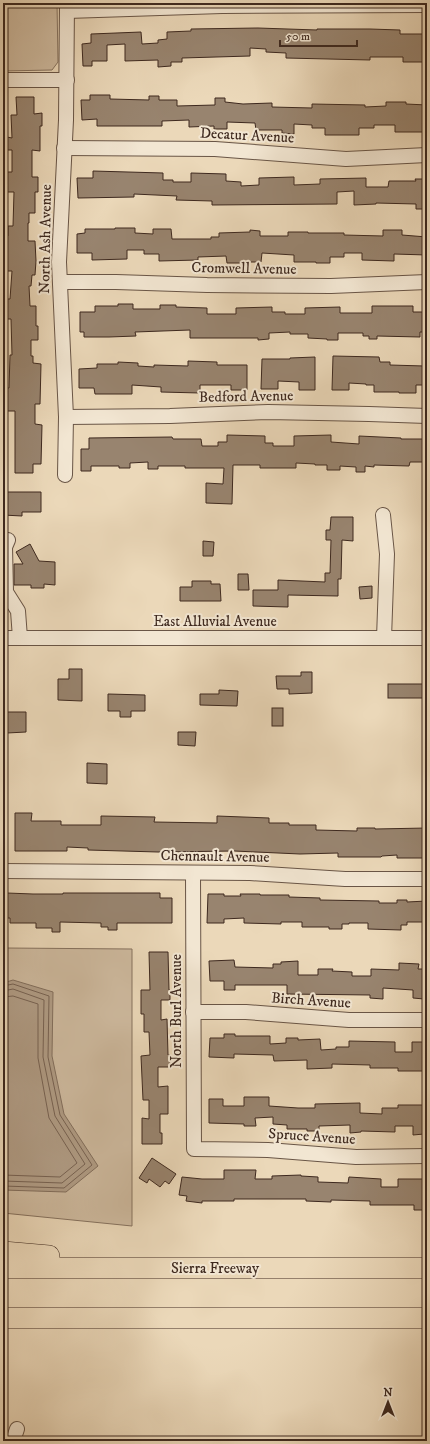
<svg xmlns="http://www.w3.org/2000/svg" width="430" height="1444" font-family="'IM FELL DW Pica',serif">
<style>
.green{fill:#ceba9f;stroke:#86725f}
.water{fill:#b09c85;stroke:#826e5c}
.lines{fill:none;stroke-linecap:round;stroke-linejoin:round}
.shore{stroke:#776252;stroke-width:1}
.building{fill:#98846f;stroke:#3e291f}
.minor-casing{stroke:#695546;stroke-width:16}
.highway-casing{stroke:#3e291f;stroke-width:22}
.minor{stroke:#f2e6d2;stroke-width:14}
.highway{stroke:#ebd8b9;stroke-width:21}
.labels{text-anchor:middle;stroke-width:4;stroke-linejoin:round;paint-order:stroke}
.street-label{font-size:15px;fill:#3e291f;stroke:#f2e6d2}
</style>
<rect width="100%" height="100%" fill="#ebd8b9"/>
<filter id="stains"><feTurbulence type="fractalNoise" baseFrequency=".005" numOctaves="4"/><feColorMatrix values="0 0 0 0 .2 0 0 0 0 .09 0 0 0 0 .02 0 0 0 .5 -.17"/></filter>
<radialGradient id="worn" r=".72"><stop offset=".6" stop-color="#630" stop-opacity="0"/><stop offset="1" stop-color="#630" stop-opacity=".3"/></radialGradient>
<!-- green -->
<g class="green">
<path d="M3,3H57L58,62L52,70L3,71Z"/>
<path d="M3,881L7,882L6,948L132,949V1226L3,1213Z"/>
</g>
<!-- water -->
<path class="water" d="M13,980L53,992L52,1056L64,1114L98,1166L66,1192L3,1190V983Z"/>
<g class="lines">
<!-- shore -->
<g class="shore">
<path d="M3,986L13,984L49,996L48,1057L60,1115L92,1165L64,1188L3,1186"/>
<path d="M3,991L13,989L44,1000L43,1057L55,1116L85,1164L62,1183L3,1181"/>
<path d="M3,997L13,996L38,1004V1058L49,1118L77,1163L60,1177L3,1175"/>
</g>
</g>
<!-- building -->
<g class="building">
<path d="M258,28L317,30V29H370L400,30V34H427V62H403V57H370V60L286,58V53L266,52V49L250,48V56L182,58V62H171V66L158,67V60L125,61V44L107,45V61H92V66H83L82,44L91,43V34L141,32L142,44L158,43V40L167,39V32L191,31V29Z"/>
<path d="M90,95H110V99L149,100V96H159V100H177V106L215,105V98H225V102L243,104L272,103V107L312,108V104L365,105V107L386,106V102H406V104L427,105V132H395V125H374V128H359V135H325V128H312V125L294,124V134L282,133V130H256L255,123L227,122V129H214V126L189,127V120L162,121V126H97V119L82,120L81,100H90Z"/>
<path d="M16,97H34V114L42,113V126H40V151L32,150V177H38V192H35V213H29V223H28V241H35L36,261L35,275H32L31,286H29L30,306H36V326H38V340H31V356H33V363L41,364L40,404H35V424L42,425L41,464H33V473H15V411H7V388H9L10,355H12L11,319H6L5,299H10L12,271H6V255H4V236H8V226H13L14,192H7V172H12V150H6L7,137L12,138L11,115H17Z"/>
<path d="M93,171L163,173V180H173V182H191V173L226,174V181L241,182V186L259,185V178L294,177V185L320,184V179L366,178V187H388L389,181H416L415,179H427V204L426,209H416V204L376,203V204L354,205V191L337,192V204L212,205V201L176,200L177,196L134,194V197L78,198L77,178H93Z"/>
<path d="M115,228H135V233L153,234V229H171L172,239H211V237H219V233L250,232V230L260,231V236H288V232H308V233H344V235L383,236V230H402V235L427,237V255L394,254V261L362,260V253H344V257H330V263H316V262H294V255L262,253L261,262H240V263H227L226,256L198,257V260L159,261V254H144V250H127V259L92,260V253H77V234L85,233V229H115Z"/>
<path d="M118,304H133V309H160V305H176V307L207,308V314H236V308L272,307V312H285V314H305V308L340,307V313H372V306H413V312H427V332H420V337L377,336V339H369V336H363V333H338V340H327V339L308,338V334H290V332L269,333V339L258,340V338H190V330L135,332L136,336L109,337H84V332H80V312H95V306H118Z"/>
<path d="M333,356L379,357L380,362H390V365L424,366V385H416V393H399V392H374V385H366V384L349,383V390H332Z"/>
<path d="M315,357V390H299V382L278,381V389H261L262,359H290V358Z"/>
<path d="M188,361L217,362V365H247V390H231V385H200V393L161,392V387L132,385V394H95L94,388H79V369L97,368V364H118V362L138,363V366L154,367V365L188,366Z"/>
<path d="M227,435L265,436V443H273V446H294V436L331,435V442L359,444V436L401,438V439H427V458H423V462H410L409,466L374,465V467L365,466V472H356V467L340,466V470H327V465H315V464L296,463V468H260V465H233L232,504L206,503V483L223,484L224,468H185V466H158V469H148V462L130,463V468H119V466H91V471H81V449H89V438L172,437L173,439H201L202,446H218V442H227Z"/>
<path d="M3,492H41V512H22V516L3,515Z"/>
<path d="M331,517H353V541L342,540L341,579H338V596L288,595V607L253,606V590H278V580L325,582V573H330L331,540H326V530H330Z"/>
<path d="M203,541L214,542L213,556H203Z"/>
<path d="M30,544L39,561L55,562V585L44,584V588H31V585H14V564H23L16,552Z"/>
<path d="M238,574H248L249,590H238Z"/>
<path d="M192,581H211V584H220L221,601H180V587H192Z"/>
<path d="M372,586V598L360,599L359,587Z"/>
<path d="M69,669H82V701L58,700V679H69Z"/>
<path d="M301,672H312V693L289,694V689H277L276,676H301Z"/>
<rect x="388" y="684" width="39" height="14"/>
<path d="M219,690L238,691L237,706L200,705V694H219Z"/>
<path d="M108,694L145,695V711H131V717H120V711H108Z"/>
<rect x="272" y="708" width="11" height="18"/>
<path d="M7,712H26V732L7,733Z"/>
<path d="M178,732H196L195,746L178,745Z"/>
<path d="M87,763L107,764V784L87,783Z"/>
<path d="M15,813H32L31,821H61V825H101V816L155,817L154,822L217,823V816L269,818V823H289V825H316V830L357,831V828H375V829L427,828V858H397V855L382,856L381,857H338V853L300,854L234,851L158,852L88,850V848L67,847V851H15Z"/>
<path d="M7,893L33,894H63V893H160V898H172V923H117V930H108V927H101V923L60,922V932H52V928H36V923H10V918H6Z"/>
<path d="M208,894H224V896H241L240,894H260V895H289V897L320,898V900L379,901V903H397V900H407V902L427,901V922H407V925H401V930L368,929V923H349V924H342V929H329V927H302V922H281V924L244,923V918L224,919V923H207Z"/>
<path d="M149,952H168L169,990H170V1000H161V1020L167,1019L168,1055H170V1067H158V1087L168,1086V1114H160V1133H162V1144H142V1118L149,1119V1100H143L141,1056L150,1055L149,1032H144V1014H141V990H150Z"/>
<path d="M234,960L235,967L273,968V964H281V962L298,961V975H318V969H333L332,971L352,972V976H371V969L399,970V963L419,964L418,969H424V999L413,998V990L383,988V999L370,998V995L287,994V985H235V990H224V981H210L209,961Z"/>
<path d="M224,1034H235V1036H270V1044L286,1043V1038H298V1040L320,1039L321,1050L336,1049V1047H349V1041L395,1042V1052H412V1042H424V1071H398V1068H370V1065L332,1064V1068L307,1069V1060L274,1061L273,1055L234,1054V1058L209,1057L210,1038H224Z"/>
<path d="M244,1097H269V1106L298,1108H315V1104L360,1103V1113L382,1114V1108H398V1105H423L424,1134L413,1135V1126H395V1132L361,1131V1132L350,1133V1125L319,1126V1131H307V1129H287V1125L273,1124V1117L255,1118L256,1126H244V1124L209,1123V1099H223V1106H244Z"/>
<path d="M152,1158L176,1174L169,1184L165,1181L160,1187L149,1179L147,1183L139,1178Z"/>
<path d="M224,1170H256L255,1179H272V1176L301,1175V1176L318,1177V1182L348,1183L349,1177L381,1179V1187H398V1179H424L423,1210H414V1205H370V1201L331,1200V1202L306,1201V1199H234V1201H202V1203L186,1201L187,1196L179,1195L182,1177L202,1179H224Z"/>
</g>
<g class="lines">
<!-- minor casing -->
<g class="minor-casing">
<g id="minor">
<path d="M67,11L222,6L427,5"/>
<path d="M3,80H67"/>
<path d="M64,148L215,149L346,159L427,155"/>
<path d="M60,282H116L207,285L331,286L427,282"/>
<path d="M66,417L170,416L268,412L369,414L427,416"/>
<path d="M65,475L66,417L59,262L66,120L67,3"/>
<path d="M383,515L387,554L384,638"/>
<path d="M8,540L5,547L6,592L18,611L20,638"/>
<path d="M3,638H427"/>
<path d="M3,871L250,873L345,879H427"/>
<path d="M193,873L194,1149L268,1150L356,1157L427,1156"/>
<path d="M193,1012H246L349,1020H427"/>
<path d="M13,1441L17,1429"/>
</g>
</g>
<!-- highway casing -->
<g class="highway-casing">
<g id="highway">
<path d="M3,1252L49,1256"/>
<path d="M3,1268H427"/>
<path d="M3,1318H427"/>
</g>
</g>
<!-- minor -->
<use href="#minor" class="minor"/>
<!-- highway -->
<use href="#highway" class="highway"/>
</g>
<g class="labels">
<!-- street labels -->
<g class="street-label">
<text transform="translate(247 135) rotate(3)" y="5">Decatur Avenue</text>
<text transform="translate(45 239) rotate(-89)" y="5">North Ash Avenue</text>
<text transform="translate(244 268) rotate(1)" y="5">Cromwell Avenue</text>
<text transform="translate(246 396) rotate(-1)" y="5">Bedford Avenue</text>
<text x="215" y="626">East Alluvial Avenue</text>
<text transform="translate(215 856) rotate(1)" y="5">Chennault Avenue</text>
<text transform="translate(311 1000) rotate(4)" y="5">Birch Avenue</text>
<text transform="translate(176 1011) rotate(-90)" y="5">North Burl Avenue</text>
<text transform="translate(312 1136) rotate(4)" y="5">Spruce Avenue</text>
<text x="215" y="1273">Sierra Freeway</text>
</g>
</g>
<!-- margin -->
<rect width="430" height="1444" fill="none" stroke="#ebd8b9" stroke-width="16"/>
<rect x="4" y="4" width="422" height="1436" fill="none" stroke="#3e291f" stroke-width="2"/>
<rect x="8" y="8" width="414" height="1428" fill="none" stroke="#3e291f"/>
<!-- north arrow -->
<g transform="translate(388 1402)" stroke="#f2e6d2" stroke-width="3" paint-order="stroke">
<path d="M0-3L7 15L0 10L-7 15Z" fill="#3e291f"/>
<text y="-6" font-size="11" font-weight="bold" text-anchor="middle" fill="#3e291f">N</text>
</g>
<!-- scale -->
<path d="M280 40v6h77v-6" fill="none" stroke="#3e291f" stroke-width="2"/>
<text x="286" y="40" font-size="12" fill="#3e291f" stroke="#f2e6d2" stroke-width="3" paint-order="stroke">50 m</text>
<rect width="100%" height="100%" filter="url(#stains)"/>
<rect width="100%" height="100%" fill="url(#worn)"/>
</svg>
